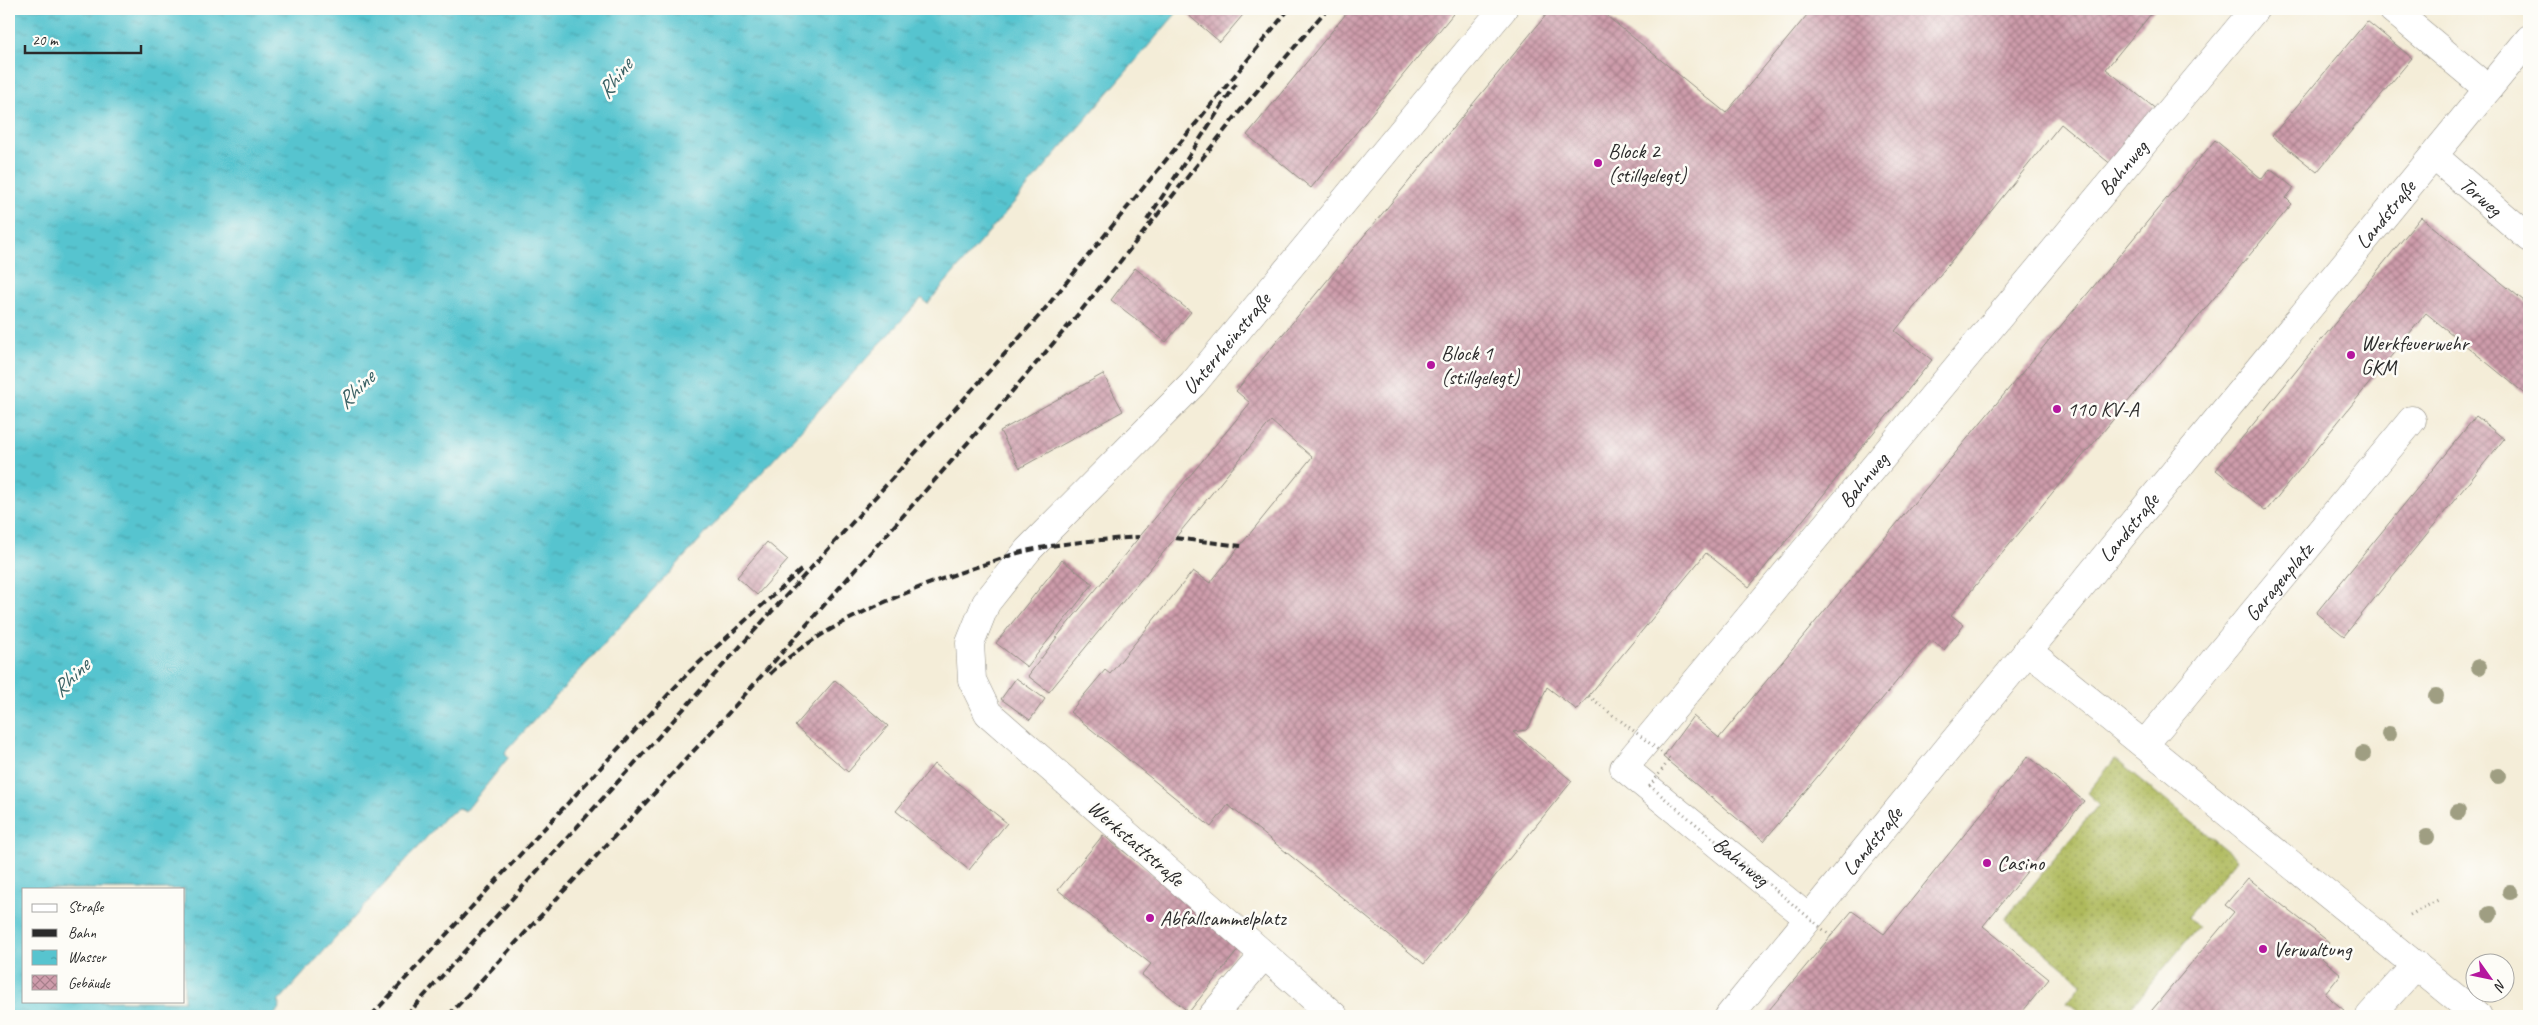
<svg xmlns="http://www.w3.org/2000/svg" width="2538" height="1025" font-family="Caveat,sans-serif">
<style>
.grass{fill:url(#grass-dots);stroke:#6d7244}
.water{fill:url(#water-ripples);stroke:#41787d;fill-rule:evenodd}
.building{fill:url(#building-cross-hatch)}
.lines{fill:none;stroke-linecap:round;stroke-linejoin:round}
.minor-casing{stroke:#908c82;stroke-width:29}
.path{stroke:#908c82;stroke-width:3;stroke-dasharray:1 4;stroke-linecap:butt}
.minor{stroke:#fff;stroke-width:28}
.rail{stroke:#2b2b2b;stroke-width:4;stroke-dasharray:8 4;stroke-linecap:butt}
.path-bridge{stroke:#908c82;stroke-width:3;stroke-dasharray:1 4;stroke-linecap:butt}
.tree{fill:#9f9e82}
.poi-dot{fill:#b5179e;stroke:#fdfcf7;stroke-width:2}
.labels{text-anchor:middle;stroke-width:5;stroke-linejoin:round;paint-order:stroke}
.poi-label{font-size:21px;fill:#2b2b2b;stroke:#fdfcf7;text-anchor:start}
.street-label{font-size:21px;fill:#2b2b2b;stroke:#fdfcf7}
.water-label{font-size:22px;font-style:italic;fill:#3a6164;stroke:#fdfcf7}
</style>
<defs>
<pattern id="grass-dots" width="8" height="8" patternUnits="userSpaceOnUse" patternTransform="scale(1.25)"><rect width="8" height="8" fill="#afba5c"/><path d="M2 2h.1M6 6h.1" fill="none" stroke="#8f974c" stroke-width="1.8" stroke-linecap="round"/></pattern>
<pattern id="water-ripples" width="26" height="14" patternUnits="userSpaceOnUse" patternTransform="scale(1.25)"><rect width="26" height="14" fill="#57c4cf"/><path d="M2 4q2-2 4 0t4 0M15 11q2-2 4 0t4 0" fill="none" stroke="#489fa8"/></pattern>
<pattern id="building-cross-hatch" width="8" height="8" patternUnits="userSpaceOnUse" patternTransform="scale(1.25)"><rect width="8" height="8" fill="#ce9cab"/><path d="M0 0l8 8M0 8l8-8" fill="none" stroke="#a77f8b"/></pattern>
</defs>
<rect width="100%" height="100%" fill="#fdfcf7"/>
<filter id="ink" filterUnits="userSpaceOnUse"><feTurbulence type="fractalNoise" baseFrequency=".02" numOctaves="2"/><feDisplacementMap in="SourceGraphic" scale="10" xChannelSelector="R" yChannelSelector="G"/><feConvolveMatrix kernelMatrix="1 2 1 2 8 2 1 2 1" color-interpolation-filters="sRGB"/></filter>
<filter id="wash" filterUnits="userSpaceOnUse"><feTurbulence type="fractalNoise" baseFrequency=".0096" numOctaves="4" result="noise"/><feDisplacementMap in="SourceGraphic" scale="20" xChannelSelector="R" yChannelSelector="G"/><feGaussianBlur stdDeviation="1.12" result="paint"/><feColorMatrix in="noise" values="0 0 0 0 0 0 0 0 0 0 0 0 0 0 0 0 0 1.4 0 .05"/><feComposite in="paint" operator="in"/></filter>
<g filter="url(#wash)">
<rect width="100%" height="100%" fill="#f4edd8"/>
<!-- grass -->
<path class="grass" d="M2115,759L2237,859L2188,917L2198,927L2124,1016H2085L2067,1002L2082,983L2005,919L2099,804L2087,793Z"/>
<!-- water -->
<path class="water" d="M9,9H1180L927,304L922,298L505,752L508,758L465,812L458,809L445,817L278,1002L280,1008L273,1016H9ZM24,889H184V1001H24Z"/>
<g id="blocks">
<!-- building -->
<g class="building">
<path d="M1181,9H1248L1220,42Z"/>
<path d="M1350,9H1457L1311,188L1247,135Z"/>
<path d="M1551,9H1614L1608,17L1726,113L1812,9H2155L2106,69L2157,110L2112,165L2061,124L1895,331L1932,360L1749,587L1706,553L1577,710L1547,687L1530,725L1526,730L1513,732L1572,781L1424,964L1228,805L1211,827L1070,712L1105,670L1110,674L1193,571L1210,583L1312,457L1271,421L1049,692L1028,676L1060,633L1250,403L1236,391Z"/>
<path d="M2367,21L2412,58L2317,172L2272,136Z"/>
<path d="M2215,140L2262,179L2270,169L2294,188L2286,198L2292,204L1951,615L1964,625L1944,650L1931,640L1764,841L1663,757L1693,716L1719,738Z"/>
<path d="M2421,217L2529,305V397L2426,313L2266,511L2216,470Z"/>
<path d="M1135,268L1191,312L1166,342L1111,300Z"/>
<path d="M1103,374L1123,411L1020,468L1000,431Z"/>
<path d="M2476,416L2504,439L2344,636L2316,613Z"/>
<path d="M767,542L788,560L757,595L737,577Z"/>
<path d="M1062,560L1093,584L1027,667L996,643Z"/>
<path d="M1016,678L1045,699L1030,720L1001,699Z"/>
<path d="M835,680L888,726L848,772L795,726Z"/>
<path d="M2028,756L2084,801L1983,926L2049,979L2019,1016H1764L1852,911L1884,934Z"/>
<path d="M934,764L1007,823L969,870L896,811Z"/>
<path d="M1103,835L1242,945L1189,1012L1142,975L1151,964L1058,890Z"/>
<path d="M2248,878L2329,942L2318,955L2341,974L2325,994L2345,1011L2340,1016H2307L2302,1012L2299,1016H2147L2234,912L2225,905Z"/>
</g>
</g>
</g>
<g filter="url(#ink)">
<use href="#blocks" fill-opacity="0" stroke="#908c82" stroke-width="1"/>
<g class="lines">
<!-- minor casing -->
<g class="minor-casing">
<g id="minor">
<path d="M2392,9L2488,89"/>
<path id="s1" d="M2434,156L2529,238"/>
<path d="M2027,650L2478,1016"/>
<path id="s2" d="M2145,744L2412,420"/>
<path id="s3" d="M1808,918L1624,768L2255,9"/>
<path d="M1212,1016L1264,955"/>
<path id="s4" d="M1334,1016L988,713L972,680L970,643L986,603L1028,550L1193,384L1503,9"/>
<path id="s5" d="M1729,1016L2529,39"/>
<path d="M2370,1016L2416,965"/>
</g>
</g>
<!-- path -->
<g class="path">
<path d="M1589,696L1620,721"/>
<path d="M2410,915L2440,899"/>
</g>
<!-- minor -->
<use href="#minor" class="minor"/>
<!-- rail -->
<g class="rail">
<path d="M1147,220L1236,84"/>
<path d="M1175,538L1241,546"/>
<path d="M770,674C820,624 919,585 986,564C1000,559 1015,553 1030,550C1066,542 1102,540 1139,537"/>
<path d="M371,1016L689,672L803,568"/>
<path d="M406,1016L1039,316L1289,9"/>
<path d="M448,1016L725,717L979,430L1080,312L1240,111L1327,9"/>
</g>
<!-- path-bridge -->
<path class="path-bridge" id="s6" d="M1621,721L1670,759L1650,786L1831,936"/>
</g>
<!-- trees -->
<g class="tree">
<circle cx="2479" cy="667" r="8"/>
<circle cx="2436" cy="696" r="8"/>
<circle cx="2389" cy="734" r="8"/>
<circle cx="2363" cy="754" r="8"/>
<circle cx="2498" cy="776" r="8"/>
<circle cx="2458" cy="812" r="8"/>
<circle cx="2427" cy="837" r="8"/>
<circle cx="2510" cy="892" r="8"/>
<circle cx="2490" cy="914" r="8"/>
</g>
</g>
<!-- markers -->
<g class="poi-dot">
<circle cx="1598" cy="163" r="5"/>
<circle cx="2351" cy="355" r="5"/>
<circle cx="1431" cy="365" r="5"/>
<circle cx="2057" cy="409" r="5"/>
<circle cx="1987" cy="863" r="5"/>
<circle cx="1150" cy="918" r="5"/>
<circle cx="2263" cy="949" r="5"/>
</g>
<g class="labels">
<!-- poi labels -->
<g class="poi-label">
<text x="1608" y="158">Block 2<tspan x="1608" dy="24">(stillgelegt)</tspan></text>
<text x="2361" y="350">Werkfeuerwehr<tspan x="2361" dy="24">GKM</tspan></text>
<text x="1441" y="360">Block 1<tspan x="1441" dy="24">(stillgelegt)</tspan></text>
<text x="2067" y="416">110 KV-A</text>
<text x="1997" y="870">Casino</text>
<text x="1160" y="925">Abfallsammelplatz</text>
<text x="2273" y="956">Verwaltung</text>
</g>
<!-- street labels -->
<g class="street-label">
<text dy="7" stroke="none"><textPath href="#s3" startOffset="1018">Bahnweg</textPath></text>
<text dy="7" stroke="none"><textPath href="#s1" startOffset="62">Torweg</textPath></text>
<text dy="7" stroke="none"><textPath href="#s5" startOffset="1036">Landstraße</textPath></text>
<text dy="7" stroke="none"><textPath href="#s4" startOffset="931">Unterrheinstraße</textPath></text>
<text dy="7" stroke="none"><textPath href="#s3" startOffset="612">Bahnweg</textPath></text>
<text dy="7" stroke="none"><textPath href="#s5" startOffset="631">Landstraße</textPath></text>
<text dy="7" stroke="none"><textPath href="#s2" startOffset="210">Garagenplatz</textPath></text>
<text dy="7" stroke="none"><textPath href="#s5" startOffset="226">Landstraße</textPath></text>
<text transform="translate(1136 843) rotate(41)" y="7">Werkstattstraße</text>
<text dy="7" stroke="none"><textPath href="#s6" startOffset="214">Bahnweg</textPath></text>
</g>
<!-- water labels -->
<g class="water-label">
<text transform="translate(614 78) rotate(-53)" y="8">Rhine</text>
<text transform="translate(355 389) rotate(-45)" y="8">Rhine</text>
<text transform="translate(70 677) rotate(-45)" y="8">Rhine</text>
</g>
</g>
<!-- margin -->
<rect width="2538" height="1025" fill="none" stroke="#fdfcf7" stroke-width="30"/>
<!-- legend -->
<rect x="22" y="888" width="162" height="115" fill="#fdfcf7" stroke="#a9a8a5"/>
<rect x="32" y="904" width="25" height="8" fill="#ffffff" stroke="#a9a8a5"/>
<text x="68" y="912" font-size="15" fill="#2b2b2b">Straße</text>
<rect x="32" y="929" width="25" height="8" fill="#2b2b2b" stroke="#a9a8a5"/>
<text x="68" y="938" font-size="15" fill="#2b2b2b">Bahn</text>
<rect x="32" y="950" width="25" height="15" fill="url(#water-ripples)" stroke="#a9a8a5"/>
<text x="68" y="962" font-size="15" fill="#2b2b2b">Wasser</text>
<rect x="32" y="975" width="25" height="15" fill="url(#building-cross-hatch)" stroke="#a9a8a5"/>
<text x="68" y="988" font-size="15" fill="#2b2b2b">Gebäude</text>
<!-- north arrow -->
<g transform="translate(2490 978) rotate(123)"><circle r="24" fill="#fdfcf7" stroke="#a9a8a5"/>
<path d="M0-4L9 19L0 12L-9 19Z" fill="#b5179e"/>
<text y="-8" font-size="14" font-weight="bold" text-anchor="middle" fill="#2b2b2b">N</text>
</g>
<!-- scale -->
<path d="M25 45v8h116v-8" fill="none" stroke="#2b2b2b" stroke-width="2.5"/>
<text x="32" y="45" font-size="15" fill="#2b2b2b" stroke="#fdfcf7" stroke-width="4" paint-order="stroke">20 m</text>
</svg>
